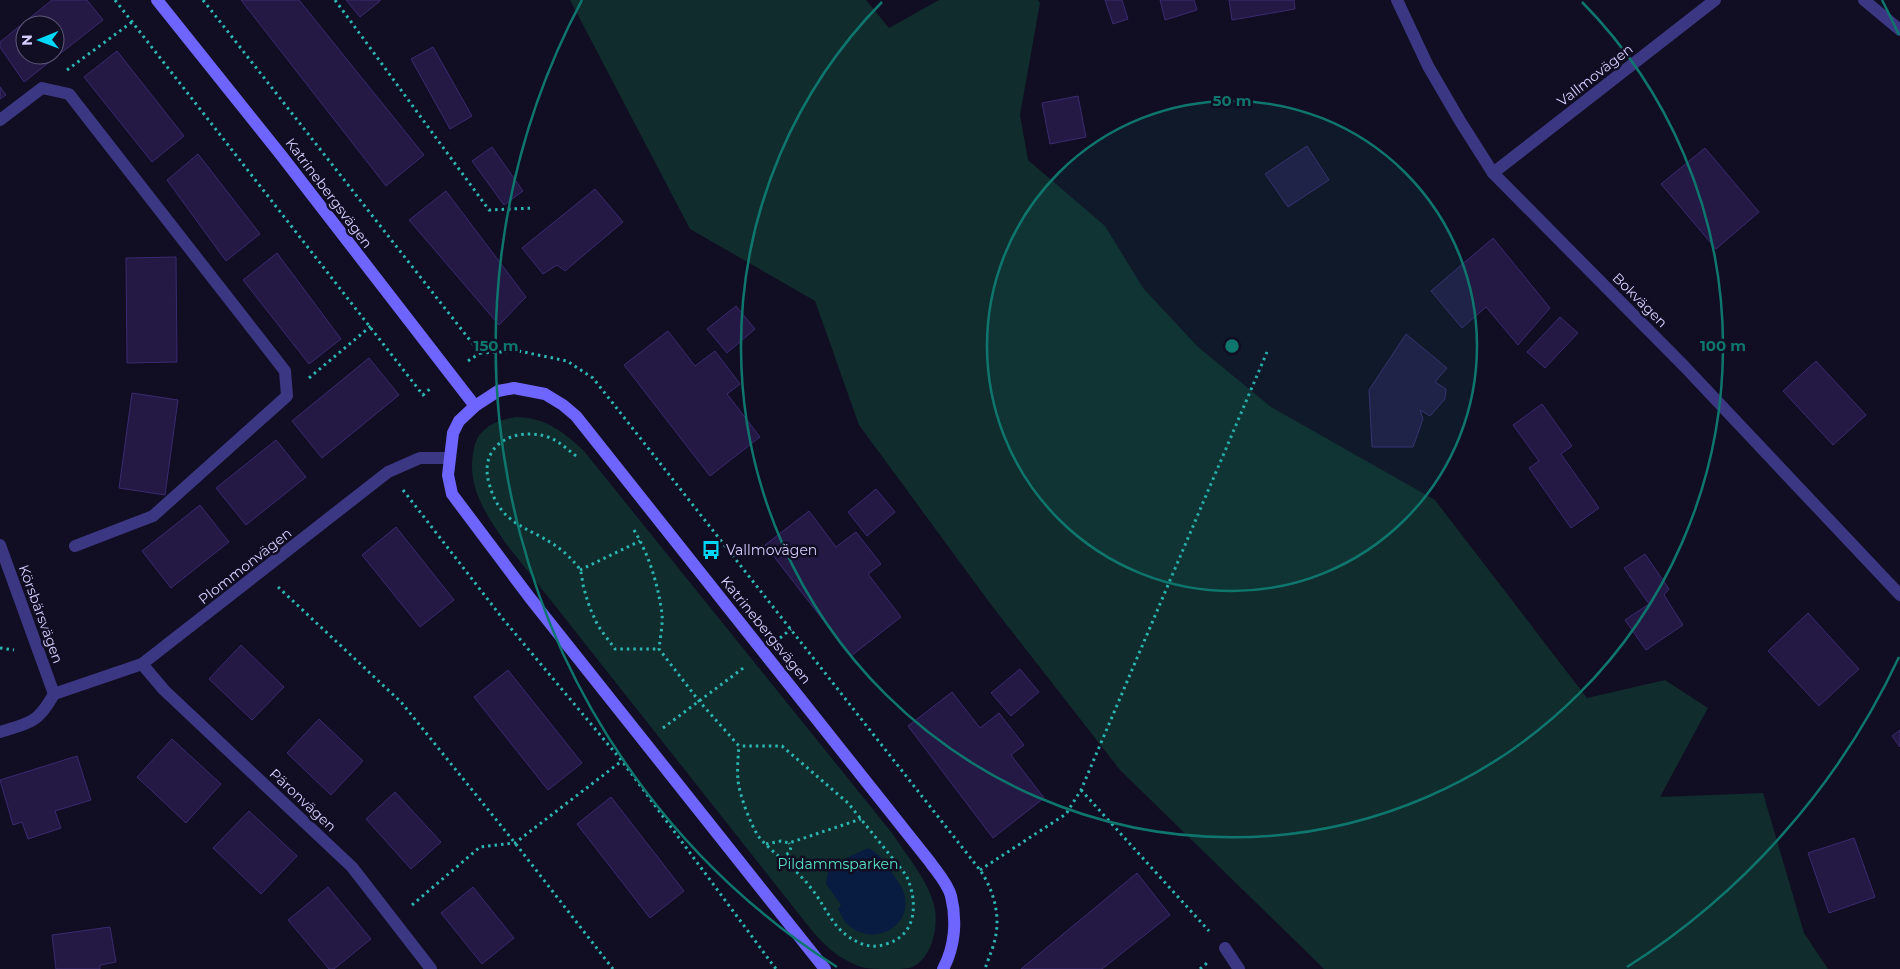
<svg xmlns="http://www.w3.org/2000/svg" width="1900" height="969" font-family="Montserrat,sans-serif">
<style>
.green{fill:#102c2c}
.water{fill:#081b40}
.building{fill:#231944;stroke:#3a2a70;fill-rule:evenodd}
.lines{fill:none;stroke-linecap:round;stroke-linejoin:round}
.path{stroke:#2bb6b2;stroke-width:3;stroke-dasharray:2.5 4;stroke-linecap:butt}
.lane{stroke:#3c3782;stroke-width:12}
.street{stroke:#3c3782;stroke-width:12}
.secondary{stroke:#6e65ff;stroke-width:12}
.ring{fill:none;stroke:#0f766e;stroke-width:2.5}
.labels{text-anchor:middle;stroke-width:5;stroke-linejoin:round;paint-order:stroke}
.street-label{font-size:14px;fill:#d5ceff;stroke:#110d22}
.poi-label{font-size:14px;fill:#d5ceff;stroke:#110d22;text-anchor:start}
.park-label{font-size:14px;fill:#57e2c4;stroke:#110d22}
.centre{fill:#0f766e;stroke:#110d22;stroke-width:2.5}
.ring-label{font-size:15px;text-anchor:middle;font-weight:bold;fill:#0f766e;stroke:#110d22;stroke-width:5;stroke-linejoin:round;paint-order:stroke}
</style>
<rect width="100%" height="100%" fill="#110d22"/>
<!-- green -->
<g class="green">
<path d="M570,0H866L889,28L939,0H1038L1040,3L1020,115L1028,160L1105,226L1143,288L1198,347L1271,407L1435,500L1587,698L1665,680L1708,708L1660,797L1763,793L1804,933L1828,969H1324L1120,770L992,606L859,425L815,301L690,229Z"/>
<path d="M516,417C545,417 564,432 584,451L892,833C907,856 929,881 935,909C938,929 932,960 910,968C904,969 895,969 888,969C879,969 869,969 861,967C840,959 828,949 813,932L507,545C488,518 467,488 473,454C474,445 477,436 484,430C492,422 505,419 516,417Z"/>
</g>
<!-- water -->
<path class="water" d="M868,848C881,855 884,861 892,873C896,879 902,886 904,893C914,929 870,948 846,923C843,919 841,914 838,909L841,905L826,884L829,866Z"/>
<!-- building -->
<g class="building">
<path d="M52,0H87L103,20L24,82L0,47V42ZM25,25H55V55H25Z"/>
<path d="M241,0H299L424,155L386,186Z"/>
<path d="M346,0H380V1L360,17Z"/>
<path d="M1105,0H1122L1128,19L1113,24Z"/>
<path d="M1160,0H1194L1197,10L1165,20Z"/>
<path d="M1229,0H1294L1295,9L1232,20Z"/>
<path d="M433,47L472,116L450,129L411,59Z"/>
<path d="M117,51L184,136L152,162L84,77Z"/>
<path d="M0,87L6,95L0,99Z"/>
<path d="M1078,96L1086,137L1050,144L1042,103Z"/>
<path d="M1307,146L1329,180L1288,207L1265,174Z"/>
<path d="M492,147L523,191L504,205L472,161Z"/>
<path d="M1705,148L1759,212L1716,249L1661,184Z"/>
<path d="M198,154L260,234L226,261L167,180Z"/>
<path d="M595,189L623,222L565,271L557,265L543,274L522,248Z"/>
<path d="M446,191L526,297L499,325L409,220Z"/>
<path d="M1493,238L1550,308L1518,345L1486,307L1462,328L1431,291Z"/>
<path d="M277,253L341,339L309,364L243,280Z"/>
<path d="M176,257L177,362L127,363L126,258Z"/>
<path d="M736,306L755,329L727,353L707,329Z"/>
<path d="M1560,317L1578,333L1545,368L1527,352Z"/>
<path d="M668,331L695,366L715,351L740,384L727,394L760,437L710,476L624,365Z"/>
<path d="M1406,334L1447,368L1435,382L1446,389L1445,399L1430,416L1420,410L1423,419L1413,447H1372L1369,390Z"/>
<path d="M369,358L399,395L322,458L292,421Z"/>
<path d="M1816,361L1866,415L1833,445L1783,391Z"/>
<path d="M132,393L178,400L165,495L119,488Z"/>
<path d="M1542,404L1572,446L1561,454L1599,508L1571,528L1529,468L1539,461L1513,425Z"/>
<path d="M276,440L306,477L246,525L216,488Z"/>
<path d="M876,489L895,512L867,536L848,512Z"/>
<path d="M200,505L229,542L171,588L142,551Z"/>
<path d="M809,511L836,547L856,532L881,564L868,574L901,617L851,656L765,545Z"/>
<path d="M396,527L454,600L420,627L362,555Z"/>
<path d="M1645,554L1669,589L1664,595L1683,625L1646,650L1625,620L1649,604L1624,568Z"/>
<path d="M1808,613L1859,669L1819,706L1768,651Z"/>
<path d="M241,645L284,687L252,720L209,679Z"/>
<path d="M1020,669L1039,692L1011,716L991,693Z"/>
<path d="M508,670L582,763L548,790L474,697Z"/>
<path d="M952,692L980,728L999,713L1024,745L1011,755L1044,798L993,838L908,726Z"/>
<path d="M319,719L363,761L331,795L287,753Z"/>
<path d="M1900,730V747L1892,736Z"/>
<path d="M172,739L221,784L186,823L137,777Z"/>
<path d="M77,756L91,800L55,811L61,828L28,839L22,822L13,825L0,780Z"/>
<path d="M395,792L441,842L411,869L366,819Z"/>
<path d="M611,797L684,891L650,918L577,824Z"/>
<path d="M249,811L297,856L261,894L213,848Z"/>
<path d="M1854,838L1875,897L1829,913L1808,853Z"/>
<path d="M1137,873L1170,915L1102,969H1021Z"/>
<path d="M328,887L371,939L334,969H329L288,920Z"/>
<path d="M473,887L514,938L482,964L441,913Z"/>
<path d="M110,927L116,962L100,965V969H56L52,935Z"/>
</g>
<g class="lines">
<!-- path -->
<g class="path">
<path d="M115,0L423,395L431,388"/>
<path d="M203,0L480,353L519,351L567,361L593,378L980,870C993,889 1001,915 995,939C993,949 988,959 985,969"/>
<path d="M335,0L489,210L533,208"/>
<path d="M67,70L132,22"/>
<path d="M468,361L480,353"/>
<path d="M309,378L371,326"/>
<path d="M576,456C567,449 559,441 548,437C515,426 478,445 489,483C501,530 534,526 565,553C569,557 577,564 580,570C582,574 582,580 583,585C586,596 589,607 594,617C598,628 608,639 615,649H659"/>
<path d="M403,490L503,619L622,761L776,969"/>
<path d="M634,530C649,555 658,584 662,614C663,625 660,638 659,649L699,701L739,746C738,757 737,769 738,780C739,794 751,826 759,837C774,855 796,868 811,888C828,909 832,931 860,943C868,947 878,947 886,944C918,935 918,901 906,875L848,803L782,746H739"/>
<path d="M580,570L640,541"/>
<path d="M278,587L401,702L515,843L613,969"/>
<path d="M780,638L791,629"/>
<path d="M0,648L14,650"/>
<path d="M663,728L746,666"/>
<path d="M1081,790L1209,931"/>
<path d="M766,844L781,841L789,843L861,819"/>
<path d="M781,858L790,852L791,846L789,843"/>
<path d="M980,870L1066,814L1081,790L1267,352"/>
<path d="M412,905L480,847L515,843L623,760"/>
<path d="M1200,969L1207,963"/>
</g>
<!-- lane -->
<path class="lane" d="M0,120L42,88L69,94L285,371L287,396L153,516L75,546"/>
<!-- street -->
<g class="street">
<path d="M1397,0L1428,66L1460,121L1493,173L1684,366L1900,595"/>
<path d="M1864,0L1900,30"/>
<path d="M1493,173L1715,0"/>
<path d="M0,545L54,694"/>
<path d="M142,664L164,690L352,867L431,969"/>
<path d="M54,694L142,664L388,472L420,458H449"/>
<path d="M0,732C30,723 38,723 54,694"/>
<path d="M1225,948L1239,969"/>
</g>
<!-- secondary -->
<g class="secondary">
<path d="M157,0L281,155L475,406"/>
<path d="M825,969L530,598L452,494L448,475L453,433L459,421L475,406L498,391L514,388L545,394L563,405L576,416L930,862C937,872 948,884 951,896C957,920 955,947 943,969"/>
</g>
</g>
<!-- distance rings -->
<circle cx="1232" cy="346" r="245" fill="#0f766e" fill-opacity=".12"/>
<g class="ring">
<circle cx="1232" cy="346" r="245"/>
<path d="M1582 2A491 491 0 1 1 882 2"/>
<path d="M1899 657A736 736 0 0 1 1627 967M837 967A736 736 0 0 1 582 0M1882 0A736 736 0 0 1 1899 35"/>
</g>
<!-- icons -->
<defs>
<g id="bus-bare" transform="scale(1.5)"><path d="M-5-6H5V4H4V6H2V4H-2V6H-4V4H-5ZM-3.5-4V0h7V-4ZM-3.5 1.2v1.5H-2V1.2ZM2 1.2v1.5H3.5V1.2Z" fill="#00d8f9" stroke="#110d22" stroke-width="2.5" paint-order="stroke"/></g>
</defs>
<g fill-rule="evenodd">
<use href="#bus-bare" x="711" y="550"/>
</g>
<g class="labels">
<!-- street labels -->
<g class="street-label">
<text transform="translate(1595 75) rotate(-38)" y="5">Vallmovägen</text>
<text transform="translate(329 193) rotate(53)" y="5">Katrinebergsvägen</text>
<text transform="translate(1640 300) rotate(45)" y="5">Bokvägen</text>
<text transform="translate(245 566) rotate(-38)" y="5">Plommonvägen</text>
<text transform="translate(41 614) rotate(70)" y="5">Körsbärsvägen</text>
<text transform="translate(766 630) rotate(51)" y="5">Katrinebergsvägen</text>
<text transform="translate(303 800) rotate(43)" y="5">Päronvägen</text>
</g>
<!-- poi labels -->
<g class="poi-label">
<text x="726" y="555">Vallmovägen</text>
</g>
<!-- park labels -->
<g class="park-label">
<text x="838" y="869">Pildammsparken</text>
</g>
</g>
<circle cx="1232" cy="346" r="8" class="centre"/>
<g class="ring-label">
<text x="1232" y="106">50 m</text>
<text x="1723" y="351">100 m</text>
<text x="496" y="351">150 m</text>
</g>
<!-- north arrow -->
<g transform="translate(40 40) rotate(269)"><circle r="24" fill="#110d22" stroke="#5f5a7a"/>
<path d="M0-4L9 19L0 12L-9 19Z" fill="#00d8f9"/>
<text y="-8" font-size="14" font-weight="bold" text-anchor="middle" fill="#d5ceff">N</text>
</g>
</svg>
